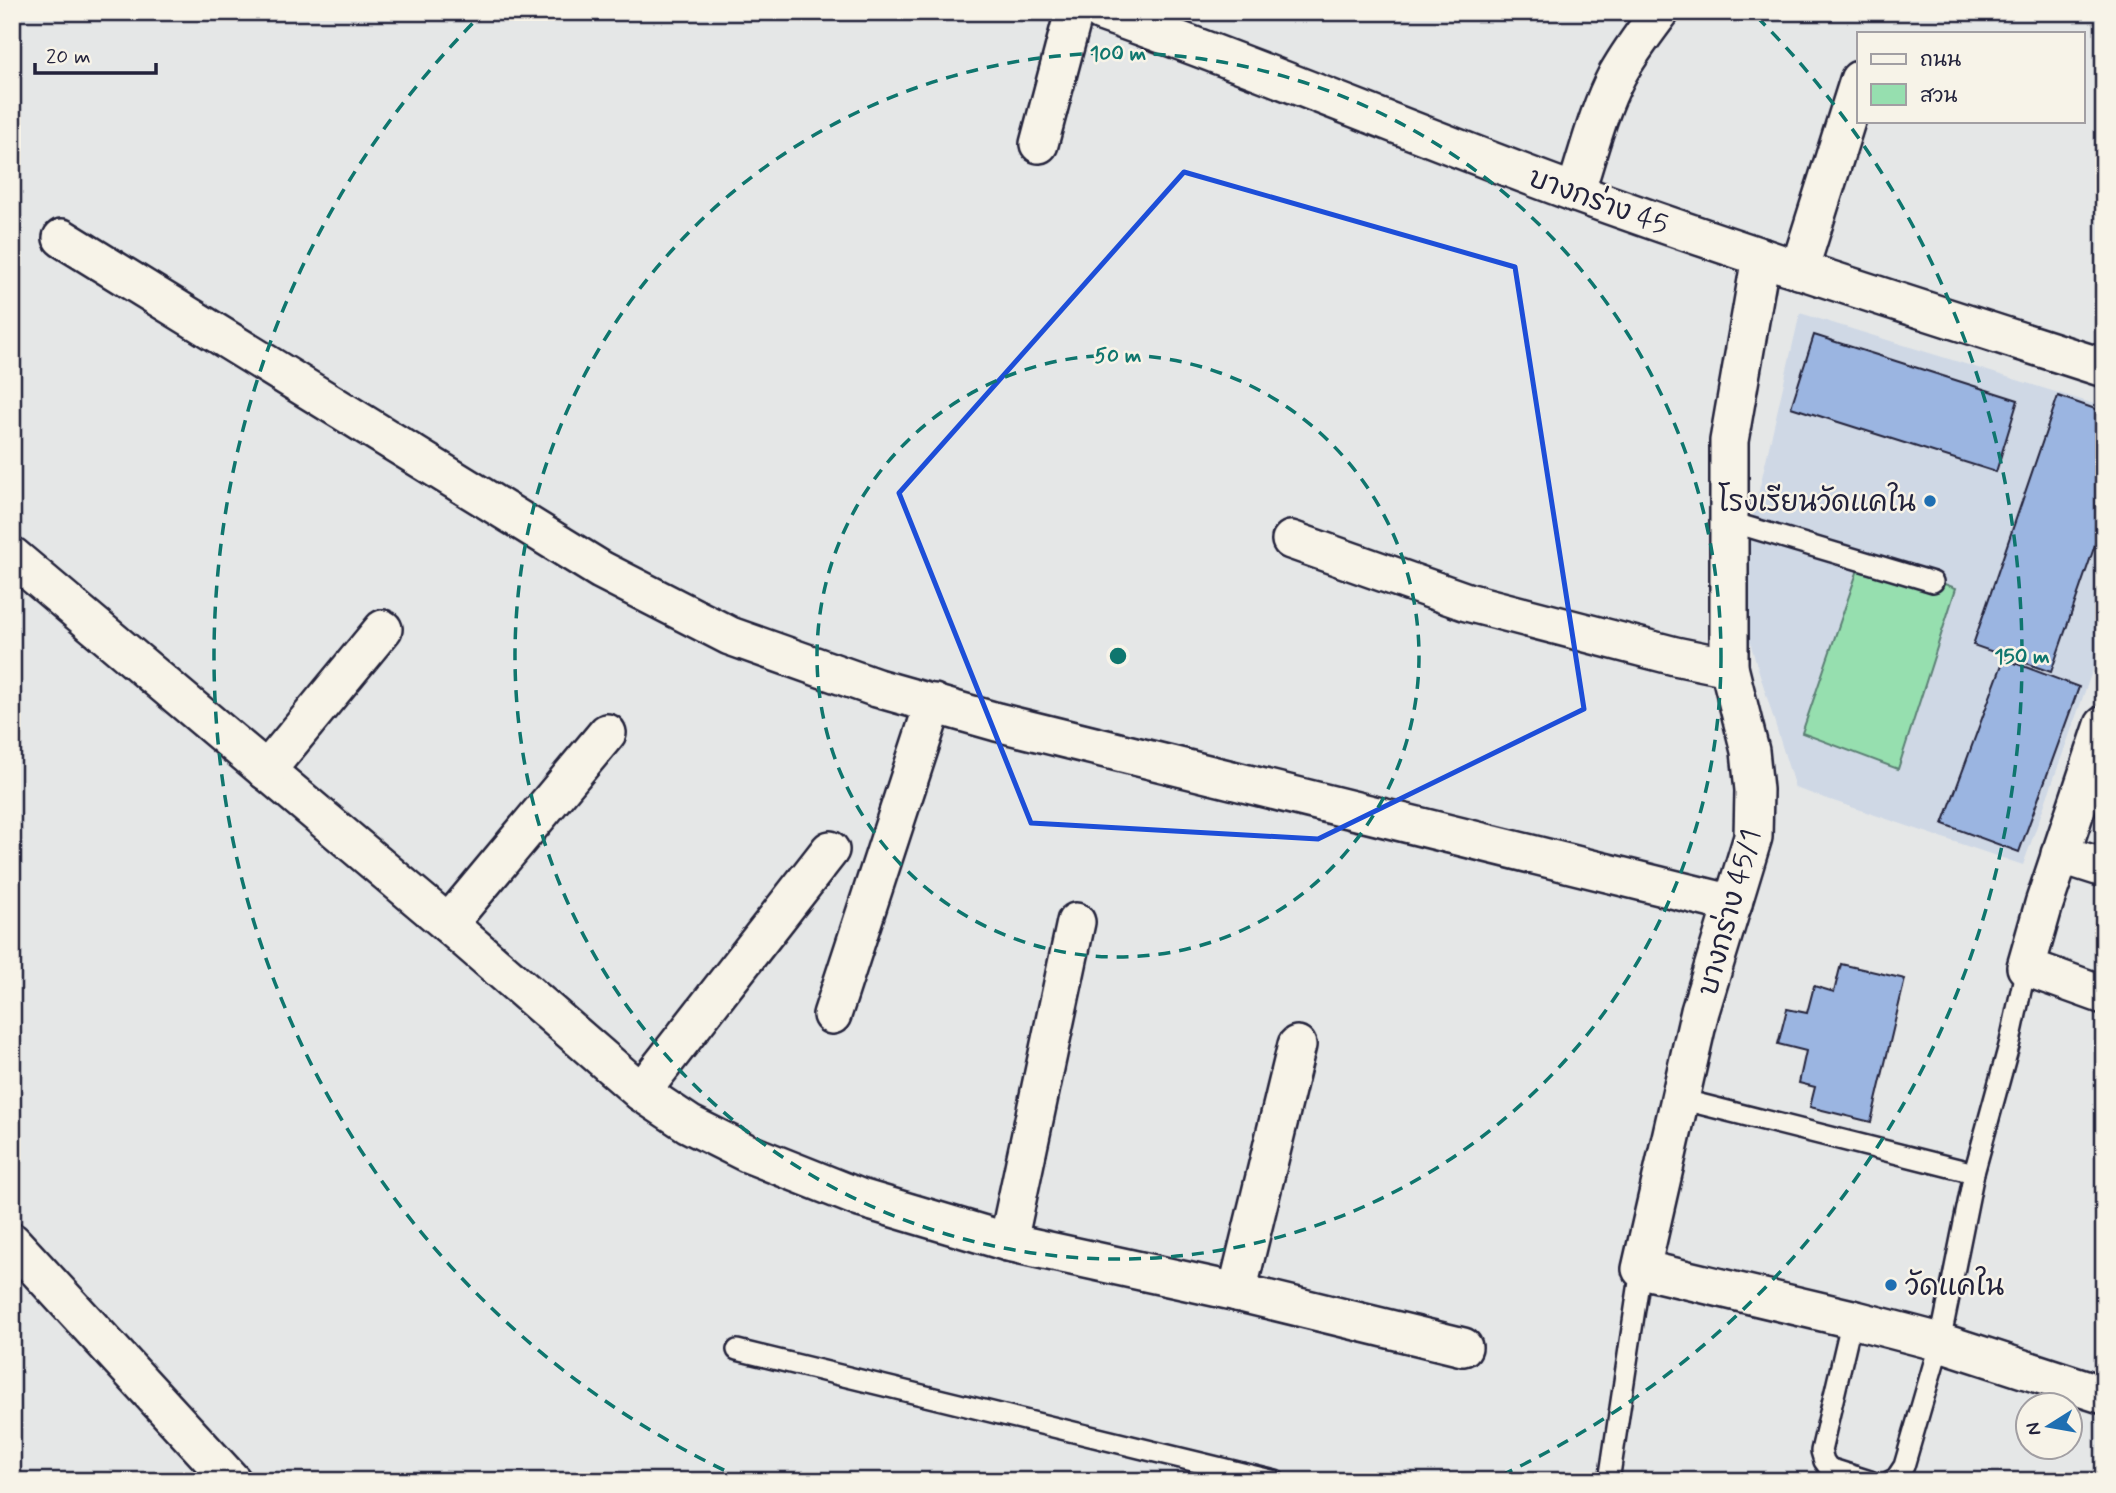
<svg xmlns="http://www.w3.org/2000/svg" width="2116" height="1493" font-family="Mynerve,'Playpen Sans Thai',sans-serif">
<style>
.built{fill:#cfd8e5}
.green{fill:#96dfaf;stroke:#5c8075;stroke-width:2}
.building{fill:#9bb5e1;stroke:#22223b;stroke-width:2}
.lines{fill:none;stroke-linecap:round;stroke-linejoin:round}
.lane-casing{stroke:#22223b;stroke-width:24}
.street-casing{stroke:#22223b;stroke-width:42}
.lane{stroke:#f7f3e8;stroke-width:19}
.street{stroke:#f7f3e8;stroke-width:37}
.marked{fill:none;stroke:#1d4ed8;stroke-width:5;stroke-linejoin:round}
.ring{fill:none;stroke:#0f766e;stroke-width:3.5;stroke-dasharray:12 9}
.poi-dot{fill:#1f6fb2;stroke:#f7f3e8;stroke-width:2.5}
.labels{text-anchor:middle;stroke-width:5;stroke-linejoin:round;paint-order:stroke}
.street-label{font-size:28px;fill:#22223b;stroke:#f7f3e8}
.poi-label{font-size:28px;fill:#22223b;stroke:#f7f3e8;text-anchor:end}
.centre{fill:#0f766e;stroke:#f7f3e8;stroke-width:3.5}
.ring-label{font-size:21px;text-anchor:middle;font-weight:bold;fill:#0f766e;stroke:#f7f3e8;stroke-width:5;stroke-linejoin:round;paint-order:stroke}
</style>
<rect width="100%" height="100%" fill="#e5e7e7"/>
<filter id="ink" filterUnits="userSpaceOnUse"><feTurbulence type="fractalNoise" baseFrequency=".0143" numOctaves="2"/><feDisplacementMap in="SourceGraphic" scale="14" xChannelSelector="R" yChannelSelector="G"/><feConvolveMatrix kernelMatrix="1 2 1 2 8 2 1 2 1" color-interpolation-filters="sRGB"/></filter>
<g filter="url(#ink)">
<!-- built -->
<path class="built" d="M1800,313L2104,407V638L2023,865L1795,788L1735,594Z"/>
<!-- green -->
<path class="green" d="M1863,555L1956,588L1898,769L1802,733Z"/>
<!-- building -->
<g class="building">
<path d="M1814,335L2018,400L1996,472L1791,407Z"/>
<path d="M2058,396L2104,412V519L2051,672L1973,645Z"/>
<path d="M2004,659L2079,687L2019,852L1943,824Z"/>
<path d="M1841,964L1905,979L1871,1122L1810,1107L1815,1087L1799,1083L1806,1051L1778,1044L1787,1009L1807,1013L1814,986L1834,992Z"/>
</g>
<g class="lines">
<!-- lane casing -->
<g class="lane-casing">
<g id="lane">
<path d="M1728,521L1933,582"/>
<path d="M1680,1099L1974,1173"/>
<path d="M1852,1319L1821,1451L1824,1461L1829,1468L1870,1481"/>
<path d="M737,1350L1275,1481"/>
<path d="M1609,1481L1641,1269"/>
<path d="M1890,1481L1896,1478L1904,1466L1940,1342L1974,1173L2010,1042L2026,967"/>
</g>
</g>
<!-- street casing -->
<g class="street-casing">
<g id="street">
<path d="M1101,12C1261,68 1417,135 1576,193C1750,256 1927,311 2104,368"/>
<path d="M1039,144L1074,12"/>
<path d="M1575,193C1588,154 1598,111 1617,75C1629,53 1645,32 1660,12"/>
<path d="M62,238L601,570L730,636L877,688L997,722L1733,904"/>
<path d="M1761,257L1729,441V667L1750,751L1754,790L1753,837L1700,1011L1641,1269L1852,1319L1940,1342L2104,1395"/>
<path d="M1799,270L1859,80"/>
<path d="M1291,540L1467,602L1675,656L1729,667"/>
<path d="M12,556L448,924L641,1092L689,1124L747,1153L860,1198L1008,1242L1237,1292L1463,1347"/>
<path d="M2104,725L2044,904L2026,967L2104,995"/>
<path d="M266,771L383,629"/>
<path d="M2060,854L2104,868"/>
<path d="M448,924L607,733"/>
<path d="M832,1015L934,703"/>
<path d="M641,1092L830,850"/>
<path d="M12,1242L232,1481"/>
<path d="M1008,1242L1076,922"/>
<path d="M1237,1292L1297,1045"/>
</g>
</g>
<!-- lane -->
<use href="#lane" class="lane"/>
<!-- street -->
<use href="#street" class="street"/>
</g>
</g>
<!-- marked area -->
<path class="marked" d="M1184,172L1515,267L1584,709L1318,839L1031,823L899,493Z"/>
<!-- distance rings -->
<g class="ring">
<circle cx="1118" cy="656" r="301"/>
<circle cx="1118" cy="656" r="603"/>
<path d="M743 1479A904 904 0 0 1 479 17M1757 17A904 904 0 0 1 1493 1479"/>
</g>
<!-- markers -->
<g class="poi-dot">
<circle cx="1930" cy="501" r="7"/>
<circle cx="1891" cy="1285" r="7"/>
</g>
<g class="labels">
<!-- street labels -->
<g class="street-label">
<text transform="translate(1599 200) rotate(20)" y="10">บางกร่าง 45</text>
<text transform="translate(1728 912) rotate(-75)" y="10">บางกร่าง 45/1</text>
</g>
<!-- poi labels -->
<g class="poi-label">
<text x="1916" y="511">โรงเรียนวัดแคใน</text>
<text x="1905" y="1295" text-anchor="start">วัดแคใน</text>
</g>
</g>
<circle cx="1118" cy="656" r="10" class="centre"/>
<g class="ring-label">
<text x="1118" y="60">100 m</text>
<text x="1118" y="362">50 m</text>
<text x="2022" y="663">150 m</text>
</g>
<!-- margin -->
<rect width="2116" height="1493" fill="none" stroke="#f7f3e8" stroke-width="42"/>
<rect x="21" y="21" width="2074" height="1451" fill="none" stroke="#22223b" stroke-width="2.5" filter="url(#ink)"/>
<!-- legend -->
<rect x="1857" y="32" width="228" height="91" fill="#f7f3e8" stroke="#a29fa3" stroke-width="2"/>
<rect x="1871" y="54" width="35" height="10" fill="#f7f3e8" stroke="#a29fa3" stroke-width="2"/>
<text x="1920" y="66" font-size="21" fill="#22223b">ถนน</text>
<rect x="1871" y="84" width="35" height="21" fill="#96dfaf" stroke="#a29fa3" stroke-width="2"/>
<text x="1920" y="102" font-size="21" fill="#22223b">สวน</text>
<!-- north arrow -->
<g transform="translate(2049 1426) rotate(259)"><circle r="33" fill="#f7f3e8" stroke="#a29fa3" stroke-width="2"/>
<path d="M0-5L12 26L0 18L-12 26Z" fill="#1f6fb2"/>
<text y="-10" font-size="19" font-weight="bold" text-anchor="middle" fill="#22223b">N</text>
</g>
<!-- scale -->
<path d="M35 63v10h121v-10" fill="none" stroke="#22223b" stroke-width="3.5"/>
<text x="46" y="63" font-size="21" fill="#22223b" stroke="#f7f3e8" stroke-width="5" paint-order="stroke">20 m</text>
</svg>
